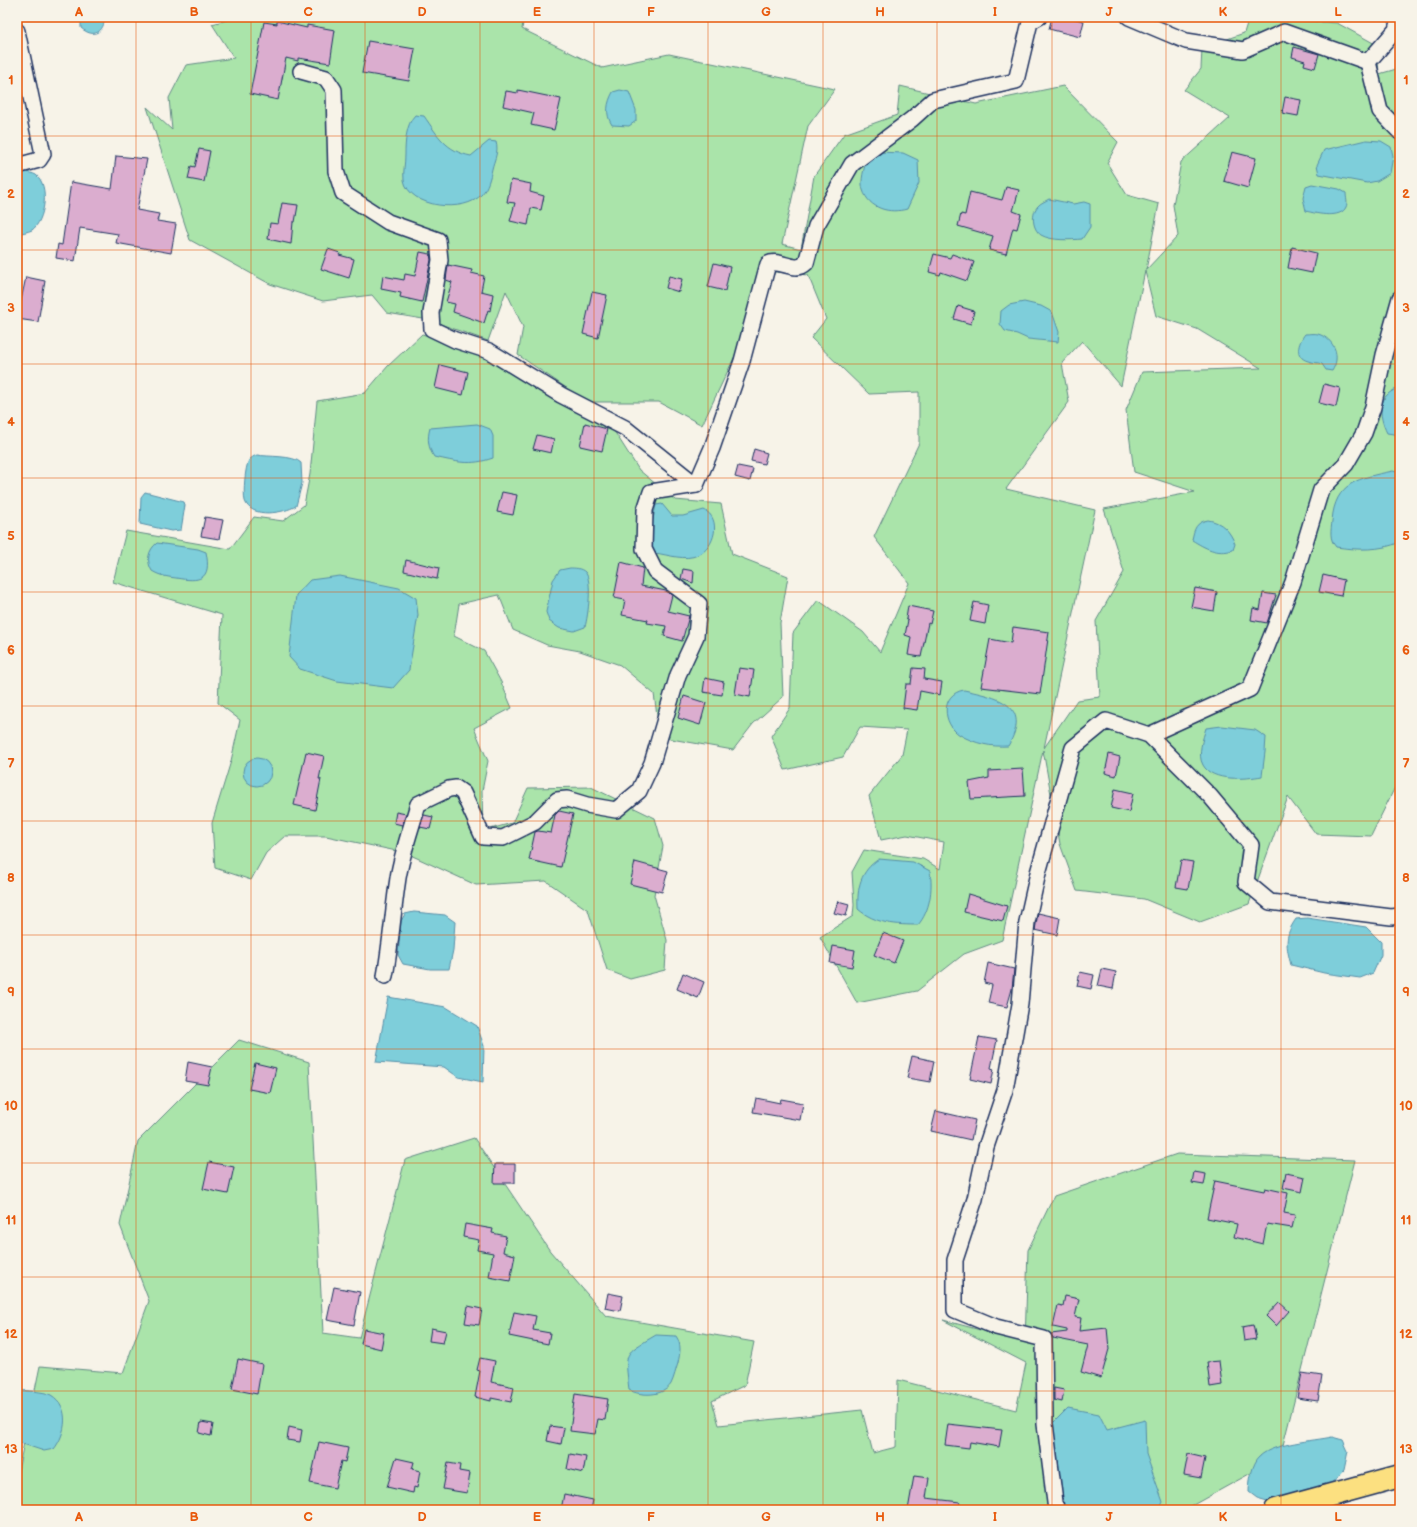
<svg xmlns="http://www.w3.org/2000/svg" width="1417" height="1527" font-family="'Balsamiq Sans',sans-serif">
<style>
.green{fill:#aae4aa;stroke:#628a84;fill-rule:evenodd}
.water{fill:#7eceda;stroke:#568ea8}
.building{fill:#dbadcf;stroke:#1b2f5e}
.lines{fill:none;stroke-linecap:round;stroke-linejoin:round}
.minor-casing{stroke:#1b2f5e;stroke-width:18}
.highway-casing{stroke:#1b2f5e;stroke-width:25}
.minor{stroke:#f7f3e8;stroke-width:15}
.highway{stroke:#fce080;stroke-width:22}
.grid{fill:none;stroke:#e8590c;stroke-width:1;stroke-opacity:0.55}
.neatline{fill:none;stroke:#e8590c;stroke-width:1.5}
.grid-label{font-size:13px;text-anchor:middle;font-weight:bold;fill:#e8590c}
</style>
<rect width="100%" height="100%" fill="#f7f3e8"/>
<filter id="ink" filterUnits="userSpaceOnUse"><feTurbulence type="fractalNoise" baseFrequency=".025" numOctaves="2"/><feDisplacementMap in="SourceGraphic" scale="8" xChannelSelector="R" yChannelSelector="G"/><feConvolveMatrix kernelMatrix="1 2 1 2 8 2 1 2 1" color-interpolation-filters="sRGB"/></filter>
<g filter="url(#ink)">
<!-- green -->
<g class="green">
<path d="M238,17H524L522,29L602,68L669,54L835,89L808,126L782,244L801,249L814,176L844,134L897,115L900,86L976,104L1063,86L1118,142L1107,163L1127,195L1159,204L1146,270L1178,236L1173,205L1181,162L1230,118L1184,90L1201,69L1202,48L1244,33L1249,17L1337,23L1377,45L1379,74L1400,68V777L1371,836L1316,834L1288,797L1249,904L1200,922L1144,899L1077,891L1060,844L1043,750L1002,940L964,954L917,991L857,1003L820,937L853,916L854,905L852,872L864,850L923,859L940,869L944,842L907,835L881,840L869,796L902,755L907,730L860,727L843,757L785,770L771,736L790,708L793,633L818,600L863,632L880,652L909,583L874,537L919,443V392L869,394L811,338L826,319L808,275L775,272L702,425L659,402H587L518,355L523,327L506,291L488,341L429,320L387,313L372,295L323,301L270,284L190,240L147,107L172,130L169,98L186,65L234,58L212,24ZM1145,271L1156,316L1197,329L1261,368L1142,372L1126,410L1134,472L1195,492L1104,509L1124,572L1096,621L1100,697L1077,700L1044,748L1095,510L1006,489L1069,402L1062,363L1082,341L1121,386Z"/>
<path d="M422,334L489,354L609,423L639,470L675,500L721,504L732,554L788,576L780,623L783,697L753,724L733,750L660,737L654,694L620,665L580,651L547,645L513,630L499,595L459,604L454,636L484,651L501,682L512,708L474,728L488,761L482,791L483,831L512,823L528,788L591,787L655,818L663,846L654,895L667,940L665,970L630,979L607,970L588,910L546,881L476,885L406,853L326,836H285L266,853L251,880L215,868L212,823L231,761L240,720L218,703L222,615L113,582L126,531L230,549L254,517L283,521L304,505L310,474L317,401L365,393L388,366Z"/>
<path d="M239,1040L309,1062L323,1333L359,1338L405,1160L474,1138L550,1251L606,1316L754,1342L745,1385L712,1401L719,1425L862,1410L873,1453L896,1447L898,1380L1016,1410L1026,1363L943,1320L1025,1342L1028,1250L1054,1196L1177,1154L1355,1160L1280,1457L1184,1510H17V1476L40,1366L123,1373L149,1301L120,1225L138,1141Z"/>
</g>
<!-- water -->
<g class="water">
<path d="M81,17H105C104,32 94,39 81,28Z"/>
<path d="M620,90L629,92L636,110V121L629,126L612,125C605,114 607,103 613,92Z"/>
<path d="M415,115L424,116C438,136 446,151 471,156L489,141L496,142C499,152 494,160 492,169C490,178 488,187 482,194C465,214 409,208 404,180C403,172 405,163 405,155C405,143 406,124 415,115Z"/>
<path d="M1366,140L1381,141L1391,147L1393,156L1390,173L1377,181L1367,183L1319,174L1317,165L1324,150Z"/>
<path d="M878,152L903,153L918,160L919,183L907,209C890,214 869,209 863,190C860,181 864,168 867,159Z"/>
<path d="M24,171C28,173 33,173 36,175C50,185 45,221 32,230C28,232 21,233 17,234V173Z"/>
<path d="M1312,184L1339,189L1346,193C1346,198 1348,203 1346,207C1341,219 1317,214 1306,211L1303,198L1306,186Z"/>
<path d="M1049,199L1073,204L1084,202L1090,204V227L1082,239C1071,240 1051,241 1041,235C1032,229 1031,213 1038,206C1040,203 1046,201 1049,199Z"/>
<path d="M1024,302L1041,306L1052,312L1059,332L1058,342L1028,339L1017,334L1005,331L1000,324L1001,311L1009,305Z"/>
<path d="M1305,334C1309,334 1315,333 1318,334C1335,339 1341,357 1332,371L1326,370L1322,364C1317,362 1313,363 1308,361C1294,357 1298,343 1305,334Z"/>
<path d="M1400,388V435L1387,433C1378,415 1377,394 1400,388Z"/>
<path d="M477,424L490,429L493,436V458C470,466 457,462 434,457C428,447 427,439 430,428Z"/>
<path d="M257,455C267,457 294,455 301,463L302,483L296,506C284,513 251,519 245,501C243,493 245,467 249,460C251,458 254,456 257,455Z"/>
<path d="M1393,471L1400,473V542C1381,551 1356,550 1336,547C1329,539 1331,531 1332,521C1335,482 1359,478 1393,471Z"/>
<path d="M145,492L184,502L185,505L181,530L171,531L140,524L141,497Z"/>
<path d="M662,504L672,516H683L704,510C722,518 715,548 698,555C685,561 669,555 655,553L648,543L656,505Z"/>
<path d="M1208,520C1222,522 1230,531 1235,544L1233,550C1217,555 1205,548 1192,540C1194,529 1196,522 1208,520Z"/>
<path d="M157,543L198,549L206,552C212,581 199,582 176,578C168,577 160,576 152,571C146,561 148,550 157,543Z"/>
<path d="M570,568C574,568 581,568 585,572C593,580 588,616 585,627L574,631L559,628L549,621L546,612L553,580L560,570Z"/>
<path d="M340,576L399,588L416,598L418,615L409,670L393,688L337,681L300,669L289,657L296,595L310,580Z"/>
<path d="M964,690C996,697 1033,704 1008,746C991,747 976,744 960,735C942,724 940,694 964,690Z"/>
<path d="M1222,726L1255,730L1266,737L1265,752L1262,776C1246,779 1212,782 1203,765C1197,755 1203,738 1206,728Z"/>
<circle cx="257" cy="772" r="14"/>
<path d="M879,859L913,862L930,871C933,889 930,911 918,925C897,925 875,924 858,909C857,888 860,871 879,859Z"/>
<path d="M414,912L445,915L455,922L453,950L449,969H430L403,964L398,955L401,921L405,914Z"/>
<path d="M1307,918L1366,927L1381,942V955L1373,973L1360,978L1324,973L1291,965C1286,946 1284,936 1296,919Z"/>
<path d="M388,997L446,1007L477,1026L484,1046L483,1082L458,1077L444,1067L376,1062Z"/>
<path d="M656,1335L676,1336C682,1345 680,1353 678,1363C676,1369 674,1378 671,1384C663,1397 640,1396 629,1390C625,1351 622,1355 656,1335Z"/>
<path d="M17,1390C25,1391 44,1391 51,1395C71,1407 66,1434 54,1449L44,1451L17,1442Z"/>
<path d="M1068,1408L1099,1414L1107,1430L1145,1420L1146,1454L1163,1502L1159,1510H1060L1051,1425Z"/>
<path d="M1332,1437L1343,1440L1348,1451L1344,1470L1322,1493L1271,1502L1257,1498L1249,1492C1249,1482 1252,1463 1260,1456C1274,1443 1313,1441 1332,1437Z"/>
</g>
<!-- building -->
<g class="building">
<path d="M1052,17H1067L1084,21L1080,37L1049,29Z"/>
<path d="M277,21L307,28V25L335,30L330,63L298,58V61L286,58L278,100L250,94L264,22L277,24Z"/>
<path d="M368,41L415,49L409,81L362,73Z"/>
<path d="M1294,47L1319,54L1315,68L1304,65L1305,61L1292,57Z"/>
<path d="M518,90L561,99L554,130L531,125L534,113L503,106L506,91L518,93Z"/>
<path d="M1285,97L1301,100L1298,116L1282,113Z"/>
<path d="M199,149L210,151L204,182L188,179L191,166L195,167Z"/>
<path d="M1232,152L1256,158L1248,188L1224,181Z"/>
<path d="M116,156L147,159L137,210L159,214L157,221L176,224L171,253L116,243L118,234L80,228L75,261L56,258L58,244L62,245L71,182L112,189Z"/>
<path d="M511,180L531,184L530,192L544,196L541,210L531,208L528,225L510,221L515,203L507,202Z"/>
<path d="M1006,187L1019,190L1013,211L1021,214L1017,229L1013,228L1006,254L989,250L993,236L958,226L961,214L965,215L970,192L1002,200Z"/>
<path d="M282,203L298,205L295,222H293L291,244L268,239L270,223L278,224Z"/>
<path d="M1292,247L1316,253L1312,273L1288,268Z"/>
<path d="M328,249L340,253L339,255L354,259L349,278L321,269Z"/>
<path d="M420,252L430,254L431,260L422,302L400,297L401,293L381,289L383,276L404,280L405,274L415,276Z"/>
<path d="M934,254L950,258L952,254L974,262L967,281L941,272L940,275L929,272Z"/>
<path d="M714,263L730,267L725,291L708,287Z"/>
<path d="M448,265L472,270L471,273L484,276L481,291L493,294L490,311L488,310L484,323L453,312L455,304L446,302L452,282L446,280Z"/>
<path d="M669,276L682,279L679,292L666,288Z"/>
<path d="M26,277L45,281L38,322L17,319Z"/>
<path d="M592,292L607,295L598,338L583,334Z"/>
<path d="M958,306L974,311L971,324L954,319Z"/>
<path d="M440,365L468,372L463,395L435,388Z"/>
<path d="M1324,384L1340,388L1336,407L1319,403Z"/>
<path d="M585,423L607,429L602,451L580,446Z"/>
<path d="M537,435L554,439L551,453L533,449Z"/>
<path d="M754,449L767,453L764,464L751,461Z"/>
<path d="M738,466L753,469L750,481L735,477Z"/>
<path d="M502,492L517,495L513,515L497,512Z"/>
<path d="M205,517L223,520L219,539L201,536Z"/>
<path d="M406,560L439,568L437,579L404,571Z"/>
<path d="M621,562L643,568L641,586L666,591L672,595L668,611L689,616L682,641L664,636L666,626L647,623L648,620L622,615L625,600L614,598Z"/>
<path d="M683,569L694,571L693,583L681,579Z"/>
<path d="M1323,575L1344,580L1341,596L1319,592Z"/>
<path d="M1195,588L1217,592L1214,611L1191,607Z"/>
<path d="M1263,593L1276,595L1267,623L1251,620L1253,608L1260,610Z"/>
<path d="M974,602L988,605L985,624L970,621Z"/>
<path d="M908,606L933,611L930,624L928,623L921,657L908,655L911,637L905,635L908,620L906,619Z"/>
<path d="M1013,627L1049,632L1040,694L981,687L990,639L1011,643Z"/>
<path d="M739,668L754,670L750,697L735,694Z"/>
<path d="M913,668L925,669L924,679L942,682L940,695L920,691L917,710L903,708L906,684H911Z"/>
<path d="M705,678L724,682L722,695L703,692Z"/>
<path d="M684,696L706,703L700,725L678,718Z"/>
<path d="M306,752L324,756L319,779H321L315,810L294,805Z"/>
<path d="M1109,754L1120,757L1116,776L1105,773Z"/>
<path d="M1023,769L1025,796L971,799L969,782L989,778V771Z"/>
<path d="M1115,789L1133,793L1129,812L1111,808Z"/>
<path d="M559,811L573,814L561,867L529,860L535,832L538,831L551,833L555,815Z"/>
<path d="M396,812L406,814L402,825L394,823Z"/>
<path d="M424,815L433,817L430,829L420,827Z"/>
<path d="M1181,860L1193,862L1188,889L1176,887Z"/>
<path d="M635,862L668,871L662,892L630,884Z"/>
<path d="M968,894L1007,906L1003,921L964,912Z"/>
<path d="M838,901L849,904L846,916L834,913Z"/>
<path d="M1038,913L1060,918L1057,935L1035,930Z"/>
<path d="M883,933L903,941L894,963L874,955Z"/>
<path d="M833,946L855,950L852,967L830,963Z"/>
<path d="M988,963L1014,969L1012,989L1007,1007L988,1003L992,985L984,983Z"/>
<path d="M1102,969L1116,972L1113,989L1098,986Z"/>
<path d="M1080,972L1094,975L1091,989L1077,986Z"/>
<path d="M683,973L704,982L698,998L677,989Z"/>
<path d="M979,1037L997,1040L991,1068L994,1069L991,1084L970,1079Z"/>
<path d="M912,1056L934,1061L930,1082L907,1078Z"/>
<path d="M188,1062L212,1067L208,1085L185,1081Z"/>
<path d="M255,1063L276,1068L270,1093L249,1089Z"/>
<path d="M756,1098L780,1103L781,1099L803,1103L800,1120L753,1112Z"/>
<path d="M936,1111L975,1120L971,1140L931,1131Z"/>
<path d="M209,1162L234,1167L228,1194L203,1189Z"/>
<path d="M495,1164H515V1183H494Z"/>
<path d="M1194,1172L1206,1174L1204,1185L1192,1183Z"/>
<path d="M1286,1173L1305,1177L1302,1192L1283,1188Z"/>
<path d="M1215,1181L1264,1191L1265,1188L1288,1193L1284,1213L1295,1215L1292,1228L1267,1224L1263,1244L1234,1237L1237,1224L1207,1218Z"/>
<path d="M465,1224L493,1229L492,1233L506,1236L503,1252L515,1255L510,1281L489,1277L493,1253L477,1250L479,1240L463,1237Z"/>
<path d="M334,1287L360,1292L354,1325L327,1320Z"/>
<path d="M608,1293L623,1296L620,1311L605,1308Z"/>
<path d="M1065,1296L1079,1299L1075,1317L1081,1318L1079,1331L1107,1328L1109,1349L1101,1378L1081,1372L1088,1345L1053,1338L1051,1334L1067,1332V1330L1053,1327L1058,1305L1063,1306Z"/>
<path d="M1279,1302L1289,1311L1276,1326L1266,1316Z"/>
<path d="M468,1306L482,1309L479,1325L465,1323Z"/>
<path d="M514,1312L536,1316L533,1330L550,1333L548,1344L509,1336Z"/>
<path d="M1253,1325L1256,1339L1244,1341L1242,1327Z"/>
<path d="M431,1328L446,1331L443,1343L429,1341Z"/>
<path d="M364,1329L384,1333L381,1349L361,1344Z"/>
<path d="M480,1358L495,1361L491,1382L514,1387L511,1402L491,1398V1401L475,1397L480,1371L477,1370Z"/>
<path d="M238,1359L262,1364L257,1394L232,1389Z"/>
<path d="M1219,1361L1222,1385L1210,1387L1207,1362Z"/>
<path d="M1302,1373L1322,1376L1318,1401L1297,1398Z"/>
<path d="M1054,1388L1064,1390L1062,1402L1054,1400Z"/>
<path d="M575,1394L608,1399L605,1420L598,1419L595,1434L570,1431Z"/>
<path d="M201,1422L213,1424L211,1436L199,1433Z"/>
<path d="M948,1424L1002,1430L999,1447L970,1442L969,1448L945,1445Z"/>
<path d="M550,1426L564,1428L561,1444L547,1441Z"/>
<path d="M289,1427L302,1430L300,1442L287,1440Z"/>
<path d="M319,1442L348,1448L345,1462L341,1461L335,1488L310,1483Z"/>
<path d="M570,1454L586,1457L583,1473L567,1469Z"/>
<path d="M1188,1454L1205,1458L1201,1478L1184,1475Z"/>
<path d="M396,1458L414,1462L412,1469L420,1471L417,1488L414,1487L413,1493L387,1487Z"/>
<path d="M448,1463L460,1465L459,1471L470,1473L467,1493L443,1489Z"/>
<path d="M914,1476L929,1478L926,1498L960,1502L959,1510H908Z"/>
<path d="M564,1494L593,1500L591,1510H561Z"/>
</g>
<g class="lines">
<!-- minor casing -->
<g class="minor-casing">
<g id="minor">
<path d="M1129,17L1186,41L1243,50L1284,32L1368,62L1396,30L1399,17"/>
<path d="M17,31L43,154L39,160L17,166"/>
<path d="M1368,62L1380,111L1400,132"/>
<path d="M301,71L326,78L334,90L336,171L343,193L388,222L438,240L440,260L431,313L432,329L455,340L489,351L561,395L625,428L696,485"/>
<path d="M1149,735L1250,689L1293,582L1321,490L1346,464L1364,433L1373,407L1384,355L1400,298"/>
<path d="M385,976C391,943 393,911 398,878C402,853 411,829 418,804L449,789L456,788L463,793L483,837L503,838L535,822L557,800L567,799L587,805L616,810L639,791L652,763L678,675L696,636L699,604L655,571L644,549L645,510L651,492L696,485L712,448L742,361L768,264C780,258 795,274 806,263L816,226L852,164L912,119L933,100L1016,81L1030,22L1039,17"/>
<path d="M1056,1510L1045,1424L1044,1339L996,1327L955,1310V1260L975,1199L986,1147L1005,1090L1020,1004L1027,922L1038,873L1073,748L1106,721L1149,735L1210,796L1251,845L1246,882L1270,902L1391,917L1400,916"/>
</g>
</g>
<!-- highway casing -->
<g class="highway-casing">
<path id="highway" d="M1276,1510L1400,1476"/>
</g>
<!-- minor -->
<use href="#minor" class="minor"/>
<!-- highway -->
<use href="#highway" class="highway"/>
</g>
</g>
<!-- grid -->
<path class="grid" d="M136,17V1510M251,17V1510M365,17V1510M480,17V1510M594,17V1510M708,17V1510M823,17V1510M937,17V1510M1052,17V1510M1166,17V1510M1281,17V1510M17,136H1400M17,250H1400M17,364H1400M17,478H1400M17,592H1400M17,706H1400M17,821H1400M17,935H1400M17,1049H1400M17,1163H1400M17,1277H1400M17,1391H1400"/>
<!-- margin -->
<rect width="1417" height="1527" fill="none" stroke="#f7f3e8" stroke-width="44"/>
<rect x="22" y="22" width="1373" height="1483" class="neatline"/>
<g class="grid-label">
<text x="79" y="16">A</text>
<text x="194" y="16">B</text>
<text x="308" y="16">C</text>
<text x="422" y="16">D</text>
<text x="537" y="16">E</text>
<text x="651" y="16">F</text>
<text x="766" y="16">G</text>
<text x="880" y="16">H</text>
<text x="995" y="16">I</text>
<text x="1109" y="16">J</text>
<text x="1223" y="16">K</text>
<text x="1338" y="16">L</text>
<text x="11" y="84">1</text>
<text x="1406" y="84">1</text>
<text x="11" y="198">2</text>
<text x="1406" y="198">2</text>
<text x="11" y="312">3</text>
<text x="1406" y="312">3</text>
<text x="11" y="426">4</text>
<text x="1406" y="426">4</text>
<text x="11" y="540">5</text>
<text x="1406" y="540">5</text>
<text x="11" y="654">6</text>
<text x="1406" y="654">6</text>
<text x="11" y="768">7</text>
<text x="1406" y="768">7</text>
<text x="11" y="882">8</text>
<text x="1406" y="882">8</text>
<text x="11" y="996">9</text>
<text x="1406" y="996">9</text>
<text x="11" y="1110">10</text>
<text x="1406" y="1110">10</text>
<text x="11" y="1224">11</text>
<text x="1406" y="1224">11</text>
<text x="11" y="1338">12</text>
<text x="1406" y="1338">12</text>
<text x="11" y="1453">13</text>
<text x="1406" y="1453">13</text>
<text x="79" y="1521">A</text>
<text x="194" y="1521">B</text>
<text x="308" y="1521">C</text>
<text x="422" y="1521">D</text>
<text x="537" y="1521">E</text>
<text x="651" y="1521">F</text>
<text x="766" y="1521">G</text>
<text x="880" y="1521">H</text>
<text x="995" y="1521">I</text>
<text x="1109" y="1521">J</text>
<text x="1223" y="1521">K</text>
<text x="1338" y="1521">L</text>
</g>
</svg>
